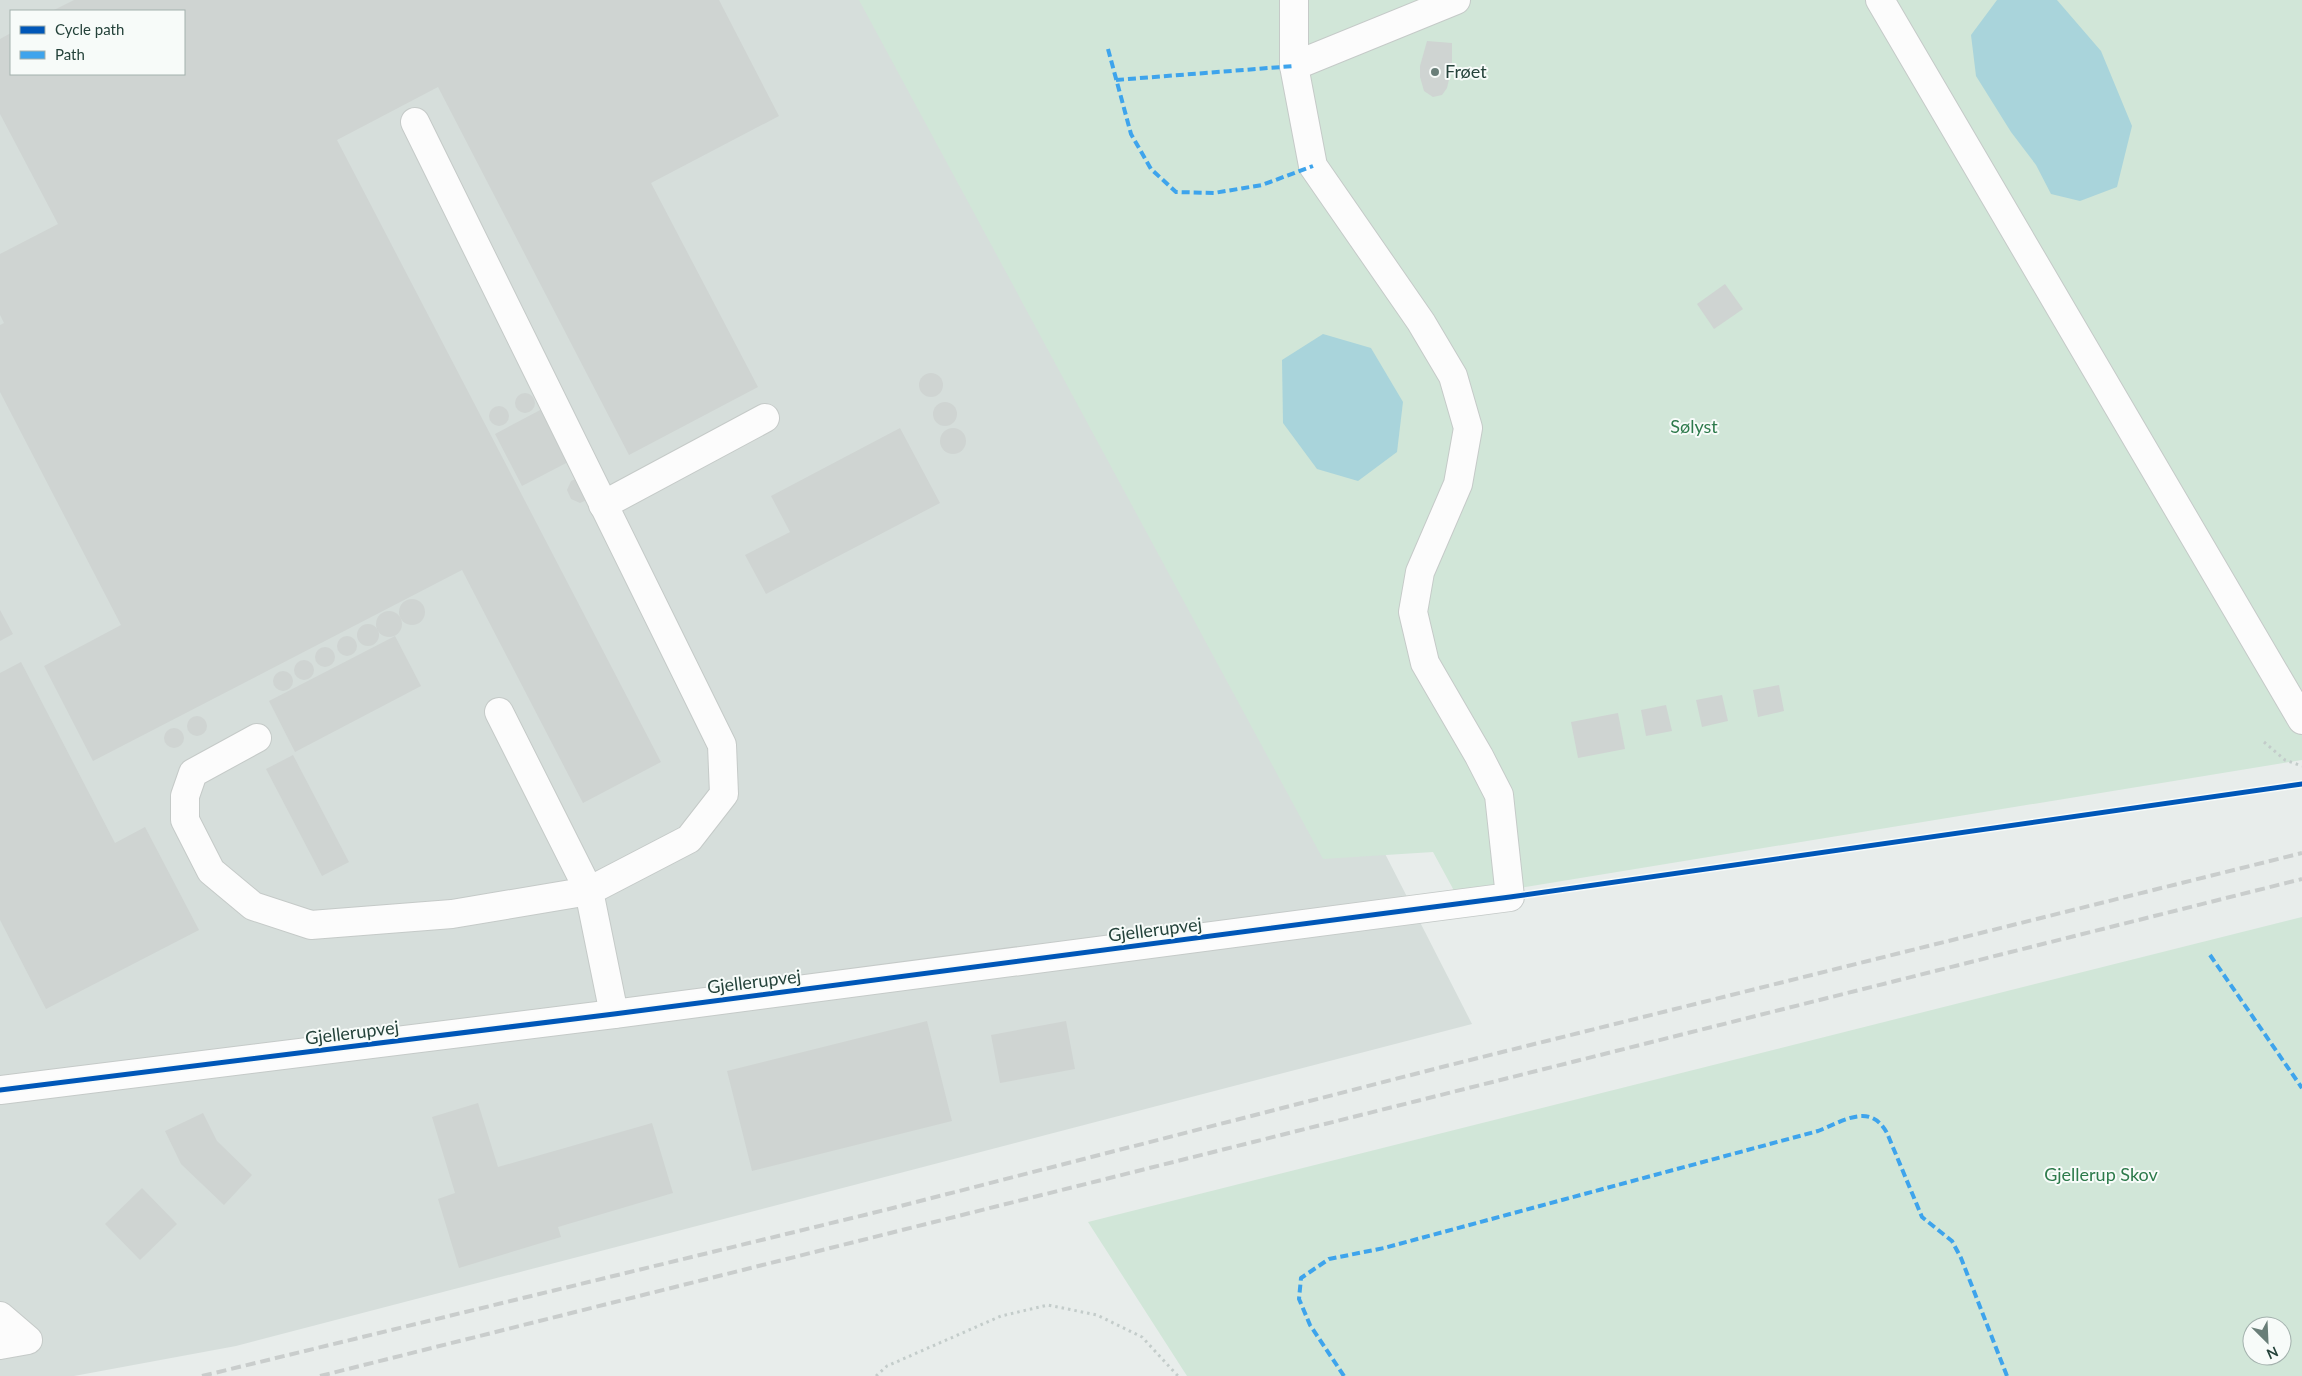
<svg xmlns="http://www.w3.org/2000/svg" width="2302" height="1376" font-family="Lato,sans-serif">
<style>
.built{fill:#d6dedb;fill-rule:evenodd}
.green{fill:#d1e6d8;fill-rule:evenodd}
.water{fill:#a9d4db}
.building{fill:#cfd4d2}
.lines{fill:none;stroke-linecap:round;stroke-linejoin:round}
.minor-casing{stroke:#c5cac8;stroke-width:30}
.path{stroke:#c3ccca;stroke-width:3;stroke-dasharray:2.5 4;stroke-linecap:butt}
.minor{stroke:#fcfcfc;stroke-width:28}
.rail{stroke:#c9cdcc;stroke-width:4;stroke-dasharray:10 5;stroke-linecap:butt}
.quiet{stroke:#3ea4ec;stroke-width:4;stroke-dasharray:8 4;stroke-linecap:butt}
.cycleway-casing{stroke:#f7fbf9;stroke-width:8}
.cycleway{stroke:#0057b8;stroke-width:5}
.poi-dot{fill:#697e78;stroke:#f7fbf9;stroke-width:2}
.labels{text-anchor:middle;stroke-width:4;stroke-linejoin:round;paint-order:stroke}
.poi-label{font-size:18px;fill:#24423a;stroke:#f7fbf9;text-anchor:start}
.park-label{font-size:18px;fill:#2d7a4b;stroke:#f7fbf9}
.street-label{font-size:18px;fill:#24423a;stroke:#f7fbf9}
</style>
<rect width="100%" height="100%" fill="#e8edeb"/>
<!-- built -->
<path class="built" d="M0,0H949L1472,1024L236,1346L74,1376H0ZM11,11H184V74H11Z"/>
<!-- green -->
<g class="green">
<path d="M859,0H2302V760L1458,898L1433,852L1323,859Z"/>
<path d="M2302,917V1376H1187L1088,1222ZM2252,1326H2282V1356H2252Z"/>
</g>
<!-- water -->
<g class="water">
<path d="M1997,0H2057L2101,51L2132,126L2117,187L2080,201L2051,194L2036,165L2011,132L1976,76L1971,35Z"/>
<path d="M1323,334L1371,348L1403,402L1397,452L1358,481L1317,469L1283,423L1282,360Z"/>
</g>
<!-- building -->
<g class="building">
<path d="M74,0H719L779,116L651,183L758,387L629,455L438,87L337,140L661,762L583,803L462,570L93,761L44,666L121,625L0,392V325L4,323L0,315V254L58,224L0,114V39L11,33V74H184V11H52Z"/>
<path d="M1427,41L1452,43V67L1447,88L1442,95L1433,97L1424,91L1420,77V66Z"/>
<path d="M1725,284L1743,309L1714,329L1697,304Z"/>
<circle cx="931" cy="385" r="12"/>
<circle cx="525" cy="403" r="10"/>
<circle cx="945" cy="414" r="12"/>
<circle cx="499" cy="416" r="10"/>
<path d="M544,408L572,460L522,486L495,434Z"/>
<path d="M900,428L940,503L766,594L745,555L790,532L771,496Z"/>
<circle cx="953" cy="441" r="13"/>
<path d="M580,477L589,499L580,503L571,499L567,490L571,481Z"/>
<circle cx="412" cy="612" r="13"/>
<path d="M0,610L13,634L0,641Z"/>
<circle cx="389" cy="624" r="13"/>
<circle cx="368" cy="635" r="11"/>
<path d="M395,636L421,686L295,752L269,701Z"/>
<circle cx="347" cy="646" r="10"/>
<circle cx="325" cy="657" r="10"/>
<circle cx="304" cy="670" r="10"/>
<path d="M21,662L115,843L145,827L199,930L46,1009L0,920V673Z"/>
<circle cx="283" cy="681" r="10"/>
<path d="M1779,685L1784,711L1758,717L1753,690Z"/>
<path d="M1722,695L1728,721L1702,727L1696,700Z"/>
<path d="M1666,705L1672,731L1646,736L1641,710Z"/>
<path d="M1618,713L1625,749L1578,758L1571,722Z"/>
<circle cx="197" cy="726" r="10"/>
<circle cx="174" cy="738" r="10"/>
<path d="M293,755L349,862L322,876L266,769Z"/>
<path d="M927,1021L952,1121L752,1171L727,1071Z"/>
<path d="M1066,1021L1075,1069L1000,1083L991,1035Z"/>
<path d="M478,1103L498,1167L652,1123L673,1193L558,1227L561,1237L459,1268L438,1199L455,1193L432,1117Z"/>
<path d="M203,1113L217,1141L252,1175L224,1205L181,1164L165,1131Z"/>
<path d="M142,1188L177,1224L140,1260L105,1224Z"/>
</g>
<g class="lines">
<!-- minor casing -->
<g class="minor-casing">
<g id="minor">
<path d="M1880,0L2302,720"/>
<path d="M1294,66L1456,0"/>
<path d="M603,505L765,418"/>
<path d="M499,712L589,891L614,1014"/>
<path d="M257,738L193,773L185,796V820L211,871L253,906L311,925L452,914L589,891L689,839L724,794L722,745L415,122"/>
<path d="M0,1090L614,1014L1510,897L1499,795L1479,756L1425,663L1413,612L1420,572L1458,484L1468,428L1453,376L1421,322L1313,166L1294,66V0"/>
<path d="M0,1316L28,1340L0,1345"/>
</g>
</g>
<!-- path -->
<g class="path">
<path d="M2264,742L2285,760L2302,766"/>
<path d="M876,1376L887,1366L1001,1316L1048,1305L1097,1315L1142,1337L1178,1376"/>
</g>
<!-- minor -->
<use href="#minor" class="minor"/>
<!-- rail -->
<g class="rail">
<path d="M202,1376L885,1210L1442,1067L2302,853"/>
<path d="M320,1376L2302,879"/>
</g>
<!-- quiet -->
<g class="quiet">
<path d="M1108,49L1131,134L1151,169L1176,192L1214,193L1262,185L1313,166"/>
<path d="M1116,80L1294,66"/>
<path d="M2210,955L2302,1088"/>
<path d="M1344,1376L1310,1325L1299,1299L1301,1278L1329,1259L1384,1248L1818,1131C1844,1121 1870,1102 1887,1133L1922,1217L1952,1241L1961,1258L2007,1376"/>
</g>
<!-- cycleway casing -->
<g class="cycleway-casing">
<path id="cycleway" d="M0,1090L614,1014L1510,897L2302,784"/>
</g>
<!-- cycleway -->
<use href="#cycleway" class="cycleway"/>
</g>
<!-- markers -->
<circle class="poi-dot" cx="1435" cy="72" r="5"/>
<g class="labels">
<!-- poi labels -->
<g class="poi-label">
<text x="1445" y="78">Frøet</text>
</g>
<!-- park labels -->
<g class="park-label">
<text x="1694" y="433">Sølyst</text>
<text x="2101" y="1181">Gjellerup Skov</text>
</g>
<!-- street labels -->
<g class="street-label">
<text transform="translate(1155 930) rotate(-7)" y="6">Gjellerupvej</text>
<text transform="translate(754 982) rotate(-7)" y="6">Gjellerupvej</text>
<text transform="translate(352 1033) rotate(-7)" y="6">Gjellerupvej</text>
</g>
</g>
<!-- legend -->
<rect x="10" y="10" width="175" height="65" fill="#f7fbf9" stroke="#a3b1ad"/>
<rect x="20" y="26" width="25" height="8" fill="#0057b8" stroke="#a3b1ad"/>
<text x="55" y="35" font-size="15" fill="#24423a">Cycle path</text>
<rect x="20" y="51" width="25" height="8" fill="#3ea4ec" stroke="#a3b1ad"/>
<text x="55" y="60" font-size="15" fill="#24423a">Path</text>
<!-- north arrow -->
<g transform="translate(2267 1341) rotate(156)"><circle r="24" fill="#f7fbf9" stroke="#a3b1ad"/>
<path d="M0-4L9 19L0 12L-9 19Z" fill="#697e78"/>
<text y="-8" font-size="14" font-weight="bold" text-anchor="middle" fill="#24423a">N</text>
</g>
</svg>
